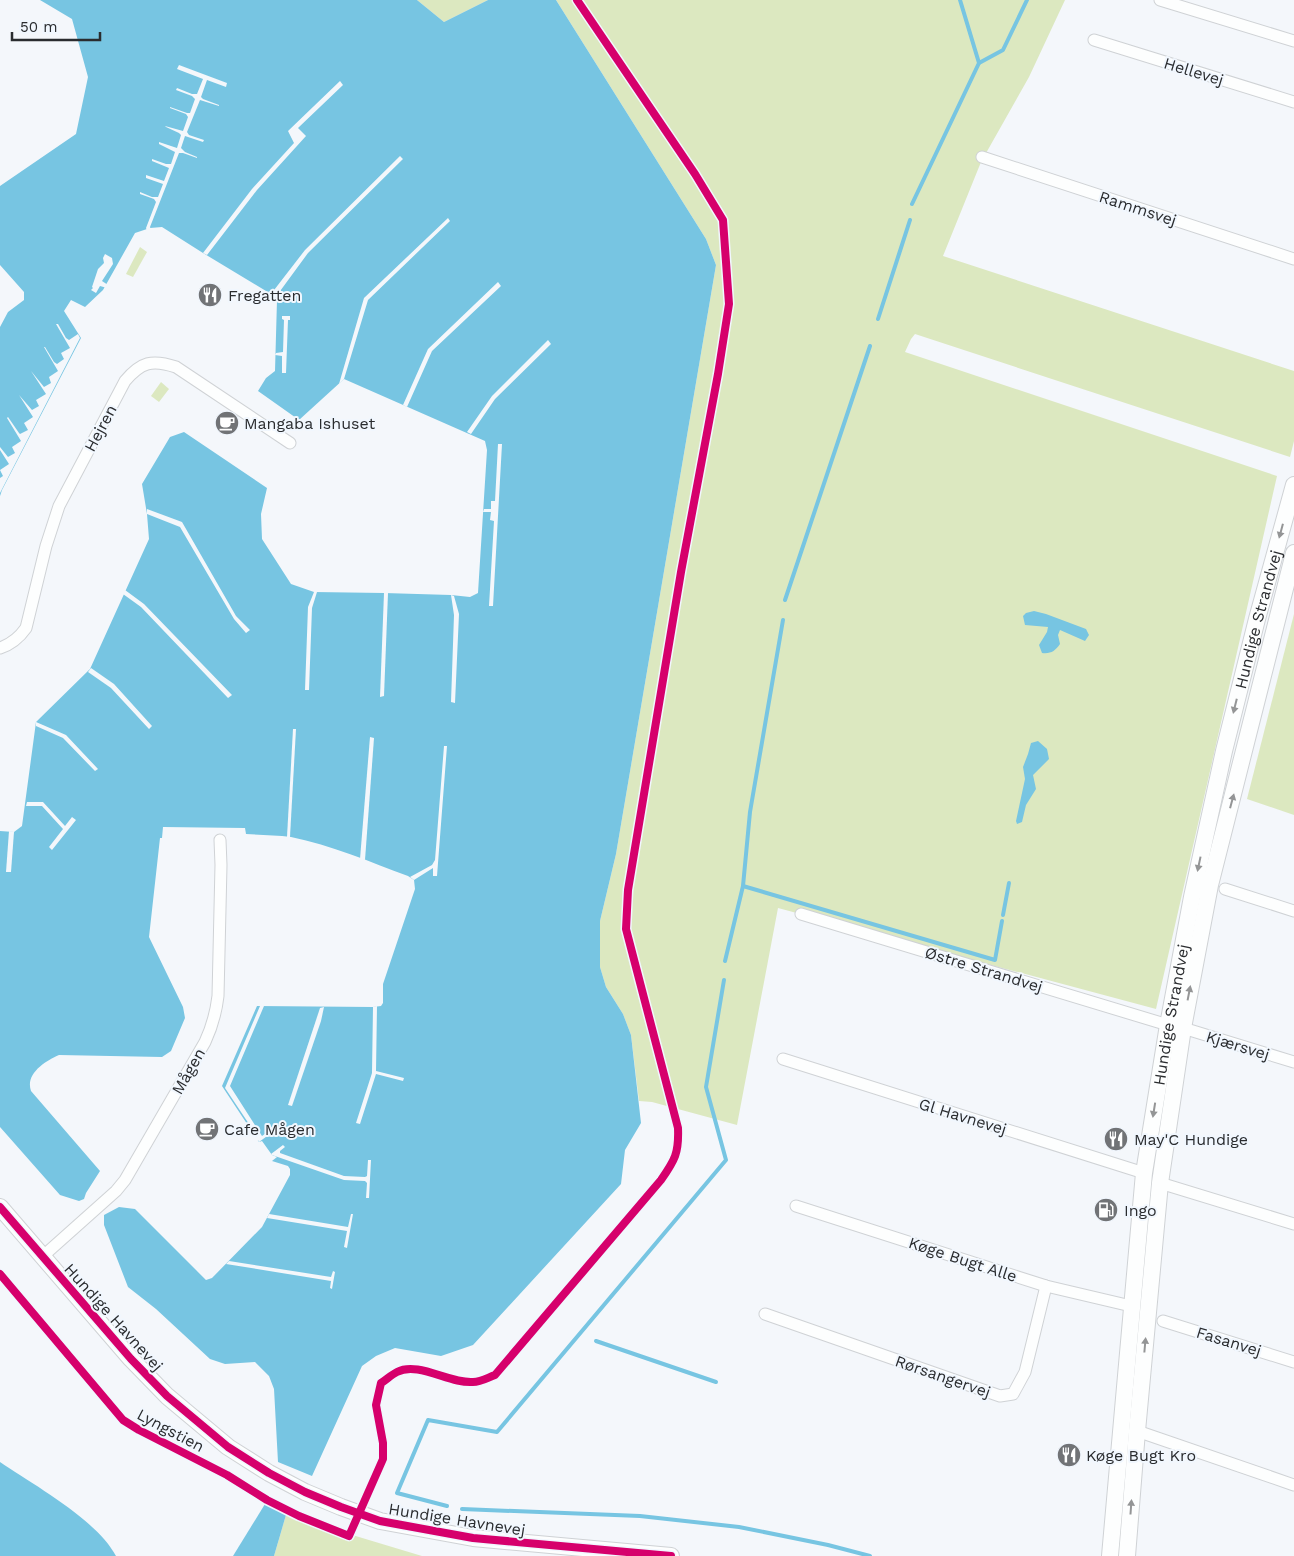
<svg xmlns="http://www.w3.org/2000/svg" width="1294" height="1556" font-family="'Work Sans',sans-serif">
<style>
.green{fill:#dce8c0}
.water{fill:#77c5e2}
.pier{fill:#f4f7fb}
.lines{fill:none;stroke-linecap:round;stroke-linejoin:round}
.stream{stroke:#77c5e2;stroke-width:4}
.street-casing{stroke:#cfd2d5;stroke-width:13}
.secondary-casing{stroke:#cfd2d5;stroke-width:18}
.street{stroke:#fdfefe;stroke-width:11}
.secondary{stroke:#fdfefe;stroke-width:16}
.cycleway-casing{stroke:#f1f7fe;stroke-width:11}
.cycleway{stroke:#d6006c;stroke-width:8}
.oneway{fill:#949596}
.labels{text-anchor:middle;stroke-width:4;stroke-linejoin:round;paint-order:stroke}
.street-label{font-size:16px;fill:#2a2c2f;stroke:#f1f7fe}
.poi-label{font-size:16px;fill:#2a2c2f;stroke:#f1f7fe;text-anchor:start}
</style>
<rect width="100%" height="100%" fill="#f4f7fb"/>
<!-- green -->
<g class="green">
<path d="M417,0H488L444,22Z"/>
<path d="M556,0H1065L1029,77L981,162L943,256L1294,371V441L1290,457L915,334L911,339L905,352L1277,476L1156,1009L778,908L737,1125L652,1102L639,1101L631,1035L623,1014L606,987L600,967V921L616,854L716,265L706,239Z"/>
<path d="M140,247L147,252L133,277L126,274Z"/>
<path d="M161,382L169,389L159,402L151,396Z"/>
<path d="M1294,614V815L1247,799Z"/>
<path d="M286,1515L422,1556H274Z"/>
</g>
<!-- water -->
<g class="water">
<path d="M40,0H417L444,22L488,0H556L706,239L716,265L616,854L600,921V967L606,987L623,1014L631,1035L641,1123L625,1150L621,1184L473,1345L441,1356L395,1348L376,1356L362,1366L312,1476L278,1462L274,1389L269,1376L255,1362L225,1364L210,1359L156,1309L128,1287L104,1225V1215L119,1207L135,1209L206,1280L212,1278L262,1227L290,1175V1169L288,1166L272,1161L277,1157L272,1155L262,1141L259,1142L222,1086L257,1006L373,1007L381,1006L383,1003V984L415,889L414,880L408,876C370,862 331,845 291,837C277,835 261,835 246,834L245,828L163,827L162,838H160L149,937L183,1007L185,1018L171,1051L162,1057L59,1055C45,1061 25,1074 31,1091L100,1171L86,1193L84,1199L79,1201L60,1195L0,1127V831L14,832L22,826L36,722L90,669L149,539L147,514L142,484L170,437L184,432L267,488L261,514L262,539L291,584L314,592L384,593L451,595L470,597L478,593L487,450L485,441L344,379L299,420L258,391L266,378L275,371L277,300L271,294L203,253L162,227L150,228L135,233L103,290L85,307L71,300L64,311L81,338L2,490L0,496V327L8,312L24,300V292L0,265V186L76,134L88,77L72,19Z"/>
<path d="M1034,611L1046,614L1086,629L1089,635L1085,641L1060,630L1058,635L1060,644C1055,651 1051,654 1042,653L1039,645L1047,632L1048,627L1025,625L1023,616L1026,613Z"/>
<path d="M1038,741L1047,749L1049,759L1033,775L1036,789L1026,805L1022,822L1017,824L1016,821L1025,779L1023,767L1028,754L1031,743Z"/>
<path d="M0,1462C34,1485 97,1520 116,1556H0Z"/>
<path d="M265,1504L286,1515L274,1556H233Z"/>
</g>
<!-- pier -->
<g class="pier">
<path d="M179,65L227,83L226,87L207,80L201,97L203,99L219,105V106L200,100L187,132L189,135L204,140L203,142L185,136L181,148L185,152L197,157V158L183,153H179L150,227L151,230L147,231L146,228L156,202L154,199L140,194V192L152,197H158L163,184L146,178V175L164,181L169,168L152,161V159L166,164H171L175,152L159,144V142L177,148L181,135L179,133L166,127L165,126L183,131L188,117L186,114L170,108V107L187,113H190L195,99L192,96L176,90L177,88L192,94H197L203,79L177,69Z"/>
<path d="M340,81L343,85L298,128L306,136L257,190L207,255L203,253L252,189L294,143L288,131Z"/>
<path d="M400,156L403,159L308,253L275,298L271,294L305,250Z"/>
<path d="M448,218L450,221L368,300L344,379L339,384L364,298Z"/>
<path d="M105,254L112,258L113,264L102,281L108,285L107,288L100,286L96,293L91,290L93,288L92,287L98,269L104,263L103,258Z"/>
<path d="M498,282L501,286L432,351L407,407L403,405L428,349Z"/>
<path d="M282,316H290V320H288L286,373H282V356L275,355L276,353L283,352L284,320L282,319Z"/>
<path d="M56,324H58L66,338L69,340L78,334L80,338L0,493V478L3,476L0,470L9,464L0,450V447L8,457L15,453L12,447L21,441L7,418L8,417L19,433L20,434L28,430L24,423L33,417L19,395L32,410L39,406L36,400L46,394L31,371L44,387L51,383L49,377L58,371L44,347H45L54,362L57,364L64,359L61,353L70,348Z"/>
<path d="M548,340L551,344L495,399L471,434L467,432L492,396Z"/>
<path d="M498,444H502L493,606H489L494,521L490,520L491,512H483L484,509H491V501H495Z"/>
<path d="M147,509L182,522L236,616L250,630L246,633L234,619L180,527L147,514Z"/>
<path d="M125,590L144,604L232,695L228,698L141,607L123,594Z"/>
<path d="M314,592H317L312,608L309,690H305L308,607Z"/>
<path d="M384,593H388L384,696L380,697Z"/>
<path d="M451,595L454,596L459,614L455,703L451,702L454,615Z"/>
<path d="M91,668L114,684L152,726L149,729L111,688L88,672Z"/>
<path d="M36,722L66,735L98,769L95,771L63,738L36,726Z"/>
<path d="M293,729H296L290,837H287Z"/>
<path d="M370,737L374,738L365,860L360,859Z"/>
<path d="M444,746H447L437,876H433V868L414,880L410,877L432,865L435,860Z"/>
<path d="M27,802H43L65,826L72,817L76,820L52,850L49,847L63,829L42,806H26Z"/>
<path d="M9,831L14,832L11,872H6Z"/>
<path d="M260,1006H264L230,1086L262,1136L272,1129L274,1131L259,1142L258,1140L256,1142L254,1138L257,1136L225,1088Z"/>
<path d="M377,1006L376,1071L404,1078L403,1081L376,1074L360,1124L356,1123L372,1073L373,1007Z"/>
<path d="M324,1007L321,1021L292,1106L288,1105L320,1008Z"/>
<path d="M283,1145L285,1147L280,1151V1153L344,1176L365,1177L367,1176L368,1160H371L369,1198H366L367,1183L365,1181L344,1180L272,1155L271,1154Z"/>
<path d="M269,1214L348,1227L351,1214H353L347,1248L344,1247L347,1231L267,1218Z"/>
<path d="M229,1261L331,1277L333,1271L335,1272L332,1289L330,1288L331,1281L226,1264Z"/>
</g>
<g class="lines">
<!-- stream -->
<g class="stream">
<path d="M979,63L1003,50L1027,0"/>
<path d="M912,204L979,63L960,0"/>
<path d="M878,319L910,220"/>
<path d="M785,600L870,346"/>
<path d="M743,886L995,960L1002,921"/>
<path d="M1003,915L1009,883"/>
<path d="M725,961L743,886L750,812L783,620"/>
<path d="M596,1341L716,1382"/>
<path d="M447,1506L397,1493L428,1420L497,1432L726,1160L706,1087L724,980"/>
<path d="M462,1509L640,1516L739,1527L828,1545L870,1556"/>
</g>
<!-- street casing -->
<g class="street-casing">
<g id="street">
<path d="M1160,0L1294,41"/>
<path d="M1094,40L1294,102"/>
<path d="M982,157L1294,259"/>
<path d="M0,648C12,644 19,638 26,628L46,546L59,506L125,381C141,362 152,359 176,367L290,443"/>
<path d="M1225,889L1294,911"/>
<path d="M801,914L1168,1025"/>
<path d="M1183,1028L1294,1062"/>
<path d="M783,1059L1144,1173"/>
<path d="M1160,1183L1294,1224"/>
<path d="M796,1206L1046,1286L1131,1306"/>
<path d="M42,1257L116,1191L125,1180L205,1042C212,1027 216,1013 218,996L221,865L220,840"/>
<path d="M765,1314L1000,1396L1013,1394L1025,1372L1046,1286"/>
<path d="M1163,1321L1294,1362"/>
<path d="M1137,1431L1294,1485"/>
</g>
</g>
<!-- secondary casing -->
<g class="secondary-casing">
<g id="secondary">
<path d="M0,1207L131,1359L167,1396L228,1447L269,1473L305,1492L341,1507L380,1521L473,1538L671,1556"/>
<path id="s1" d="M1110,1556L1144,1173L1168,1025L1192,897L1224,751L1257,619L1294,485"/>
<path d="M1127,1556L1137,1431L1160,1183L1183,1028L1210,885L1294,553"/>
</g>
</g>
<!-- street -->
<use href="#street" class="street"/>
<!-- secondary -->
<use href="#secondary" class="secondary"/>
<!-- cycleway casing -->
<g class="cycleway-casing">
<g id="cycleway">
<path d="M0,1207L131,1359L167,1396L228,1447L269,1473L305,1492L341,1507L380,1521L473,1538L671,1556"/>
<path d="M0,1274L123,1420L139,1430L227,1475L267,1500L299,1516L349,1536L383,1459V1443L376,1405L381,1383C386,1380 391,1375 397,1372C418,1361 450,1384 473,1382C481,1382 487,1378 495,1375L661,1180C675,1160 679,1153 678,1128L626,929L628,890L681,572L718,374L729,304L723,220L695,174L577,0"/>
</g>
</g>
<!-- cycleway -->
<use href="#cycleway" class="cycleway"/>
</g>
<!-- one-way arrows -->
<defs><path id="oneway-solid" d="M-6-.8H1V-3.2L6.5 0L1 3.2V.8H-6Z" transform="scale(1.25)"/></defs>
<g class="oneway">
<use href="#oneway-solid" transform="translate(1281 531) rotate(105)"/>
<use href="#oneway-solid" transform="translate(1235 706) rotate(104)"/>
<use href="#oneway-solid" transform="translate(1232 801) rotate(-75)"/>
<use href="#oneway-solid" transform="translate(1199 864) rotate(102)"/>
<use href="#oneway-solid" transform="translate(1189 993) rotate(-79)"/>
<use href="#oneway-solid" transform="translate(1154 1110) rotate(99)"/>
<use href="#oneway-solid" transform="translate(1145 1345) rotate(-85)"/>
<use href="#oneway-solid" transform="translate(1131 1507) rotate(-86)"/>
</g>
<!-- icons -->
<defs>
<g id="restaurant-disc" transform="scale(1.25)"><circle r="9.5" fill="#717376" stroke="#f1f7fe"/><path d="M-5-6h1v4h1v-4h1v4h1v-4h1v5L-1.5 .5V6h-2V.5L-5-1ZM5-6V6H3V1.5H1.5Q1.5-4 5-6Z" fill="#fff"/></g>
<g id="cafe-disc" transform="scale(1.25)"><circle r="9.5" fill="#717376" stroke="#f1f7fe"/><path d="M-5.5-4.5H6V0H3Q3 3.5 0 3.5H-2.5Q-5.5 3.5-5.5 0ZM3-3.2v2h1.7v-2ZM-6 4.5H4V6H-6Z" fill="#fff"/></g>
<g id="fuel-disc" transform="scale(1.25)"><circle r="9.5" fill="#717376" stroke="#f1f7fe"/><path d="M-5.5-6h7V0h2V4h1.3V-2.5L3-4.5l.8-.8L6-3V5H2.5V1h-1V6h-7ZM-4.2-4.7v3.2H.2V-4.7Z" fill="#fff"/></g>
</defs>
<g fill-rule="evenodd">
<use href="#restaurant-disc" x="210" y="295"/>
<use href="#cafe-disc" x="227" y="423"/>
<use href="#cafe-disc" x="207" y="1129"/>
<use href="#restaurant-disc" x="1116" y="1139"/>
<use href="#fuel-disc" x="1106" y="1210"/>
<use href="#restaurant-disc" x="1069" y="1455"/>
</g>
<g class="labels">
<!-- street labels -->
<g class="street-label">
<text transform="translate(1194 71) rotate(17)" y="6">Hellevej</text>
<text transform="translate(1138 208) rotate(18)" y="6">Rammsvej</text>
<text transform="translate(100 428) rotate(-62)" y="6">Hejren</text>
<text dy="6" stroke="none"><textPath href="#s1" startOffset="950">Hundige Strandvej</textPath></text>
<text transform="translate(984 969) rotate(17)" y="6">Østre Strandvej</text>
<text dy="6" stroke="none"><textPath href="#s1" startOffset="545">Hundige Strandvej</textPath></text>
<text transform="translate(1238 1045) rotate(17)" y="6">Kjærsvej</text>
<text transform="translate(188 1071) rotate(-60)" y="6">Mågen</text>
<text transform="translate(963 1116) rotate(17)" y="6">Gl Havnevej</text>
<text transform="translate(963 1259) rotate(18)" y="6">Køge Bugt Alle</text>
<text transform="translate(114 1317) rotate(48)" y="6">Hundige Havnevej</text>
<text transform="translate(1229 1341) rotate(17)" y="6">Fasanvej</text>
<text transform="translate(943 1376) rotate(19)" y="6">Rørsangervej</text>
<text transform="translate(171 1430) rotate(28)" y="6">Lyngstien</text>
<text transform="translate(457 1519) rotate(9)" y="6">Hundige Havnevej</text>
</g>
<!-- poi labels -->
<g class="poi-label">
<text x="228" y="301">Fregatten</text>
<text x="244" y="429">Mangaba Ishuset</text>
<text x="224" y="1135">Cafe Mågen</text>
<text x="1134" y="1145">May'C Hundige</text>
<text x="1124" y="1216">Ingo</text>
<text x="1086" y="1461">Køge Bugt Kro</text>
</g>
</g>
<!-- scale -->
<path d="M12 32v8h88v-8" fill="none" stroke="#2a2c2f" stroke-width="2.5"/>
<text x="20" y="32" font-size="15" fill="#2a2c2f" stroke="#f1f7fe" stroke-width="4" paint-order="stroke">50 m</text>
</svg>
